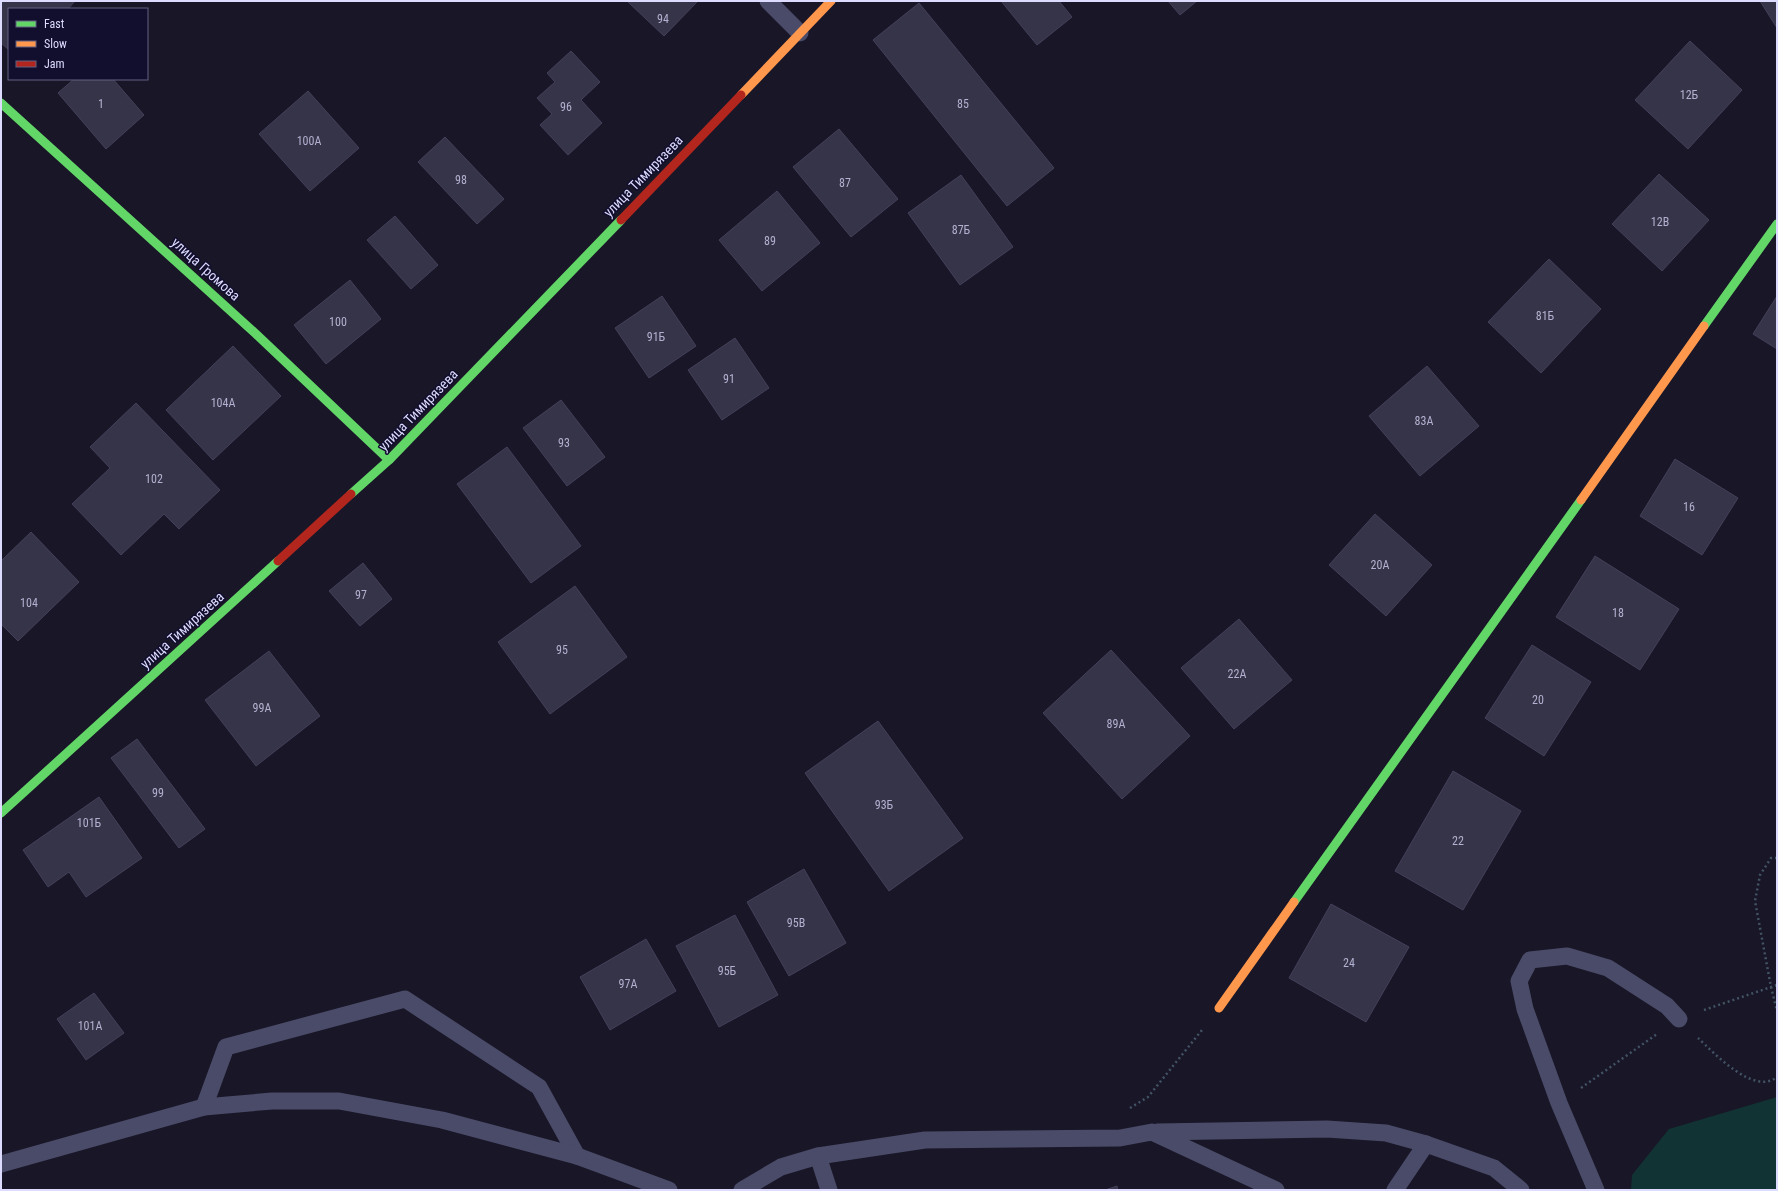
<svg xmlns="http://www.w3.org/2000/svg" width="1778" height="1191" font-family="'Roboto Condensed',sans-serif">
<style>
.green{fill:#123333}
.building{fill:#363448;stroke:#44405a}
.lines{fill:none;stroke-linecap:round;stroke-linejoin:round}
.path{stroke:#425364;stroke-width:2.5;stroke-dasharray:2 3;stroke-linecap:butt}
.lane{stroke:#4a4b68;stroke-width:17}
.fast{stroke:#63d668;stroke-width:9}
.slow{stroke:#ff974d;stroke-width:9}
.jam{stroke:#b3261e;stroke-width:9}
.labels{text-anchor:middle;stroke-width:3;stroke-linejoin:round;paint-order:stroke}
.number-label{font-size:12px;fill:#b3b1d1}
.street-label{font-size:14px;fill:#dddbff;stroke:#120f2e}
</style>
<rect width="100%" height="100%" fill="#181627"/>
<!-- green -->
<path class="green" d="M1777,1097V1190H1631L1632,1175L1669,1129Z"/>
<!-- building -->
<g class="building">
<path d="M1,1H75L68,9H9V50L1,43Z"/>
<path d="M627,1H698L664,36Z"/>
<path d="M1001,1H1059L1072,17L1037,45Z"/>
<path d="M1168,1H1197L1180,15Z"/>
<path d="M1760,1H1777V28Z"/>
<path d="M919,3L1054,168L1007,206L873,40Z"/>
<path d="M1690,41L1742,90L1688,149L1635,100Z"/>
<path d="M571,51L600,82L581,100L602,123L568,155L540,125L552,114L537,98L555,82L547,73Z"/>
<path d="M74,79H113L144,115L106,149L58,93Z"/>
<path d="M308,91L359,148L310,191L259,134Z"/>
<path d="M839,129L898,199L851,237L793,167Z"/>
<path d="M445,137L504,199L477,224L418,162Z"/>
<path d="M1659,174L1709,220L1662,271L1612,224Z"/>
<path d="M961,175L1013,247L960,285L908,213Z"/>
<path d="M777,191L820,243L762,291L719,240Z"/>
<path d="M395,216L438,265L411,289L367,240Z"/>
<path d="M1549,259L1601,309L1541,373L1488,322Z"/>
<path d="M350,280L381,319L326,364L294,325Z"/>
<path d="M662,296L696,346L649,378L615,328Z"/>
<path d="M1777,296V349L1753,334Z"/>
<path d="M735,338L769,388L722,420L688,370Z"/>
<path d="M233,346L281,396L213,460L166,410Z"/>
<path d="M1427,366L1479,426L1420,476L1369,416Z"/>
<path d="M561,400L605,457L567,486L523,428Z"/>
<path d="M136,403L220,490L179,529L164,514L121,555L72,504L110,468L90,447Z"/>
<path d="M507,447L581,546L531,583L457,484Z"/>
<path d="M1675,459L1738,498L1702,555L1640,516Z"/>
<path d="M1375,514L1432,565L1386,616L1329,565Z"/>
<path d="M31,532L79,582L18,641L1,624V561Z"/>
<path d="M1595,556L1679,609L1640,670L1556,617Z"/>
<path d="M363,563L392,599L360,626L329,591Z"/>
<path d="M575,586L627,657L550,714L498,642Z"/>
<path d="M1239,619L1292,680L1234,729L1181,668Z"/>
<path d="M1532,645L1591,682L1544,756L1485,718Z"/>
<path d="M1111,650L1190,736L1122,799L1043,713Z"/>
<path d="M269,651L320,716L256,766L205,700Z"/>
<path d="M878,721L963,838L889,891L805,773Z"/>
<path d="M137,739L205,829L179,848L111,758Z"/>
<path d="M1453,771L1521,811L1463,910L1395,871Z"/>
<path d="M99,797L142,858L86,897L69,872L48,887L23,850Z"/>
<path d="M804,869L846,943L789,976L747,902Z"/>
<path d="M1331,904L1409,947L1366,1022L1289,978Z"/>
<path d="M735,915L778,995L719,1027L676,946Z"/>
<path d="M646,939L676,991L610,1030L580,977Z"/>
<path d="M94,993L124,1033L86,1060L57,1019Z"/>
<path d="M1117,1186L1118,1190H1105Z"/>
</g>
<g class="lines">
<!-- path -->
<g class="path">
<path d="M1777,858H1771L1760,875L1755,901L1771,987L1777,1011"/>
<path d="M1704,1010L1777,985"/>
<path d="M1698,1038C1714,1053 1754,1096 1777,1077"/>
<path d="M1581,1088L1657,1034"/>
<path d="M1130,1108L1148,1097L1202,1030"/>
</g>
<!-- lane -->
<g class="lane">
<path d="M768,1L800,33"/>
<path d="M204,1107L226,1047L405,999L539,1087L577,1156"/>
<path d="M1157,1132L1327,1129L1386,1133L1426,1144L1494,1168L1521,1190"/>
<path d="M818,1156L829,1190"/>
<path d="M1,1164L204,1107L272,1101H339L442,1120L577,1156L669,1190"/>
<path d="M742,1190L781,1167L818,1156L925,1140L1120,1138L1152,1132L1276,1190"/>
<path d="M1395,1190L1426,1144"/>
<path d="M1596,1190L1559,1103L1525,1009L1519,981L1530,960L1567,956L1608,968L1667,1006L1679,1019"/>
</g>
<!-- fast -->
<g class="fast">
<path d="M1,103L256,334L389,460"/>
<path d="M1704,326L1777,224"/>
<path d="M351,494L389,460L621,220"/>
<path d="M1,813L278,561"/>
<path d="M1294,902L1581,500"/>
</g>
<!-- slow -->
<g class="slow">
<path d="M741,95L831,1"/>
<path d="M1581,500L1704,326"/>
<path d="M1219,1008L1294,902"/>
</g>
<!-- jam -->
<g class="jam">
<path d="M621,220L741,95"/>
<path d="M278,561L351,494"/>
</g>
</g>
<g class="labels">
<!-- number labels -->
<g class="number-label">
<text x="663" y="23">94</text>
<text x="1689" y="99">12Б</text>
<text x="101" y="108">1</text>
<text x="963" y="108">85</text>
<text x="566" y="111">96</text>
<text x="309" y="145">100А</text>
<text x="461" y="184">98</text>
<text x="845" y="187">87</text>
<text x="1660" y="226">12В</text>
<text x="961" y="234">87Б</text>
<text x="770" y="245">89</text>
<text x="1545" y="320">81Б</text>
<text x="338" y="326">100</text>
<text x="656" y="341">91Б</text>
<text x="729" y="383">91</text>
<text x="223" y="407">104А</text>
<text x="1424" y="425">83А</text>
<text x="564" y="447">93</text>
<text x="154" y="483">102</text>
<text x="1689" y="511">16</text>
<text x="1380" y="569">20А</text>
<text x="361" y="599">97</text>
<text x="29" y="607">104</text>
<text x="1618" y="617">18</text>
<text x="562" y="654">95</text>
<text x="1237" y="678">22А</text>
<text x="1538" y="704">20</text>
<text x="262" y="712">99А</text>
<text x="1116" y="728">89А</text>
<text x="158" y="797">99</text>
<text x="884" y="809">93Б</text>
<text x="89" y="827">101Б</text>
<text x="1458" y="845">22</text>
<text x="796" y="927">95В</text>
<text x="1349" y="967">24</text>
<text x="727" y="975">95Б</text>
<text x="628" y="988">97А</text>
<text x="90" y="1030">101А</text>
</g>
<!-- street labels -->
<g class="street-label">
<text transform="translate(643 176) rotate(-46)" y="5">улица Тимирязева</text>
<text transform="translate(206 269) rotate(42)" y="5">улица Громова</text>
<text transform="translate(418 410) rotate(-46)" y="5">улица Тимирязева</text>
<text transform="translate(182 630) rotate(-42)" y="5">улица Тимирязева</text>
</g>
</g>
<!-- border -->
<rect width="1778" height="1191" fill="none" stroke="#dddbff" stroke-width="4"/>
<!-- legend -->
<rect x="8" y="8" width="140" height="72" fill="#120f2e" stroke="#636182"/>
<rect x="16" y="21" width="20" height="6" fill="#63d668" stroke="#636182"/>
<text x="44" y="28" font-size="12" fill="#dddbff">Fast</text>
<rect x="16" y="41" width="20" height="6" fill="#ff974d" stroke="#636182"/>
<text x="44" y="48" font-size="12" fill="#dddbff">Slow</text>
<rect x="16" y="61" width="20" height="6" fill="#b3261e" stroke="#636182"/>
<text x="44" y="68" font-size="12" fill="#dddbff">Jam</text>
</svg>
